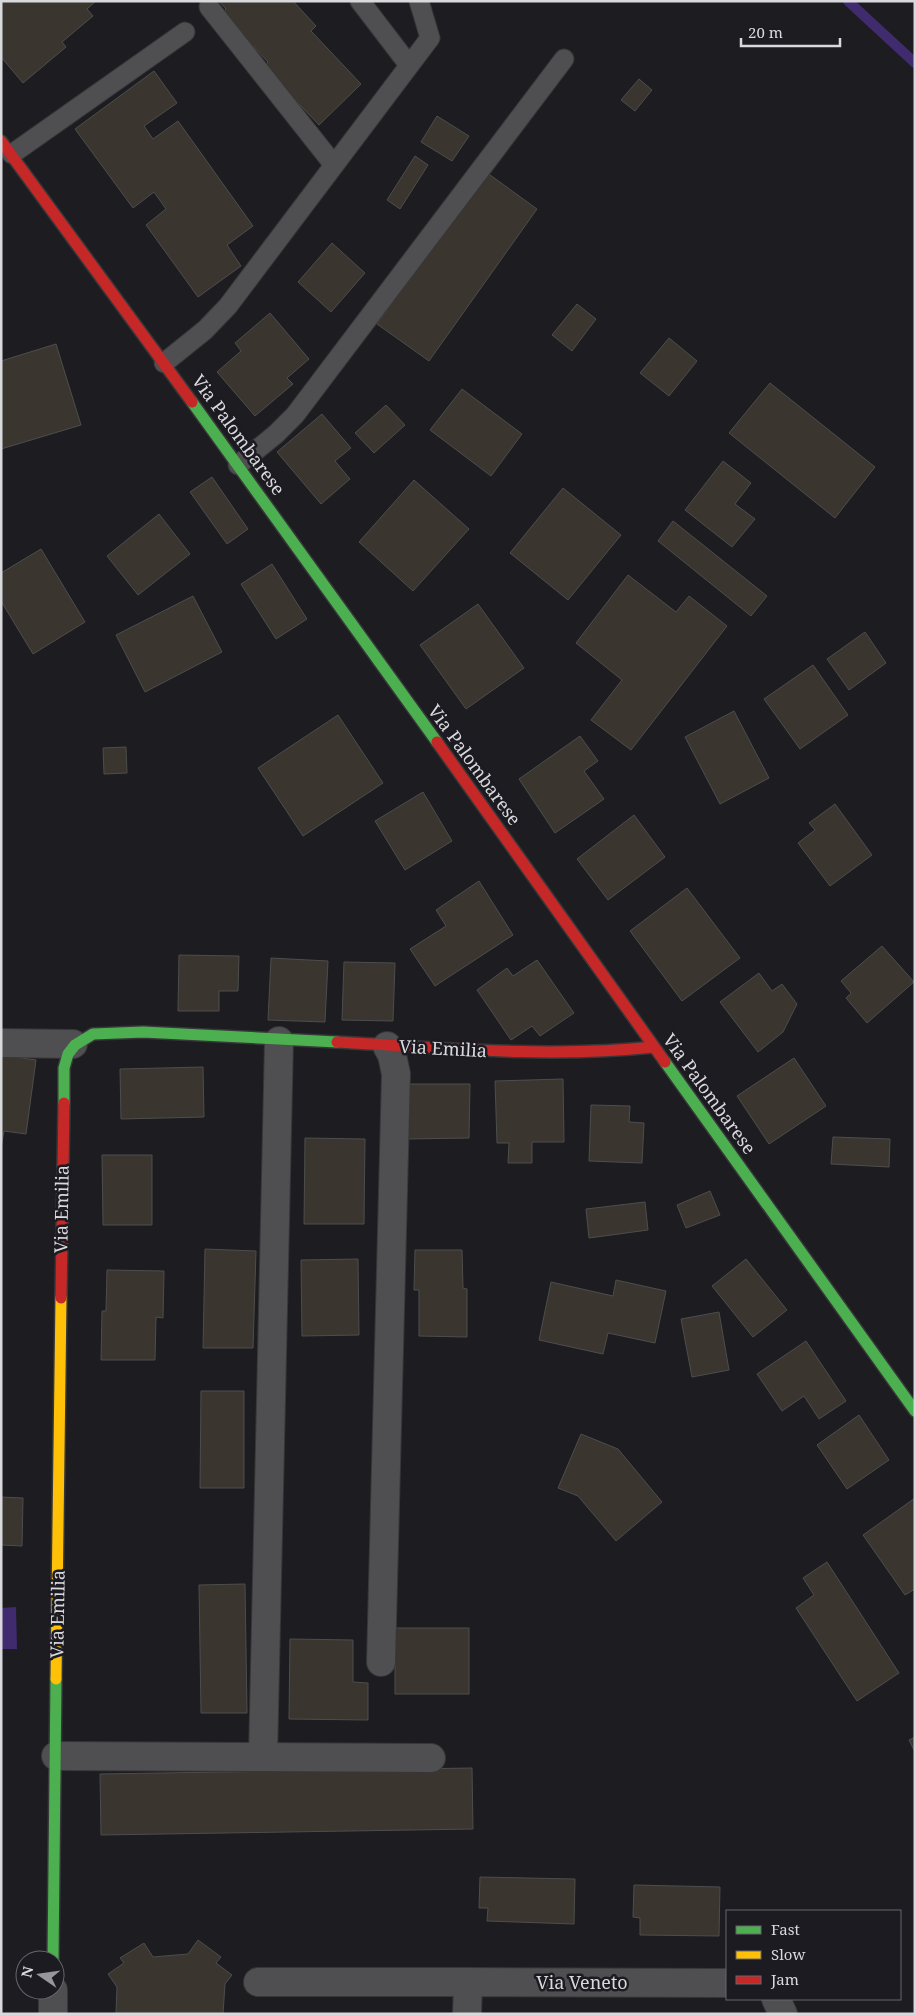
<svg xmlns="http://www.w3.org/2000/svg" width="916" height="2015" font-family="'Noto Serif',serif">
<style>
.water{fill:#402b6e}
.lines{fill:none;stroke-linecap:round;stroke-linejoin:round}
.stream{stroke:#402b6e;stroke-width:10}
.building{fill:#3a362f;stroke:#4e4d4e}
.lane-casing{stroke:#37373a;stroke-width:21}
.street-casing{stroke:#37373a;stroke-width:30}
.fast-casing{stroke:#37373a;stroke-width:14}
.slow-casing{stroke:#37373a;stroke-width:14}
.jam-casing{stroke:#37373a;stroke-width:14}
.lane{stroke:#4f4e50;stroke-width:19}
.street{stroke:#4f4e50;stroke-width:28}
.fast{stroke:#4caf50;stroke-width:11}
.slow{stroke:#ffc107;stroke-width:11}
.jam{stroke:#c62828;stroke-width:11}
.labels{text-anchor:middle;stroke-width:5;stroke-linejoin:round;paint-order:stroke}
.street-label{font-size:18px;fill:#d9d9dd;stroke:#1c1b21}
</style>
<rect width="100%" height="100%" fill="#1d1c20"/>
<!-- water -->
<path class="water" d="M16,1607L17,1649H1V1608Z"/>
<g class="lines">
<!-- stream -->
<path class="stream" d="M848,1L915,63"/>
</g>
<!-- building -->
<g class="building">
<path d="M1,1H96L87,9L93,16L62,42L66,47L23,83L1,57Z"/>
<path d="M219,1H293L316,26L311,31L361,84L319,125L264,67L268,62L222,13L226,9Z"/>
<path d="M154,71L177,103L144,126L153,139L178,121L253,226L227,245L241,266L198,297L146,225L166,209L154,192L133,208L75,129Z"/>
<path d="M639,79L652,90L635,111L621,100Z"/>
<path d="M437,116L469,136L452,161L421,142Z"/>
<path d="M415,156L428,165L400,209L387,200Z"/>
<path d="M486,172L537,209L429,361L377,324Z"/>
<path d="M332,243L365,273L331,312L298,282Z"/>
<path d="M577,304L596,319L572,351L552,335Z"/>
<path d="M270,313L309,359L287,378L293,384L255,416L217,372L241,351L235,343Z"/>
<path d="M669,338L697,361L669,396L640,373Z"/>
<path d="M56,344L81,425L1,449V361Z"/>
<path d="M770,383L875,467L835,518L729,433Z"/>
<path d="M462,389L522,434L491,476L430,430Z"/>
<path d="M386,405L405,425L374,453L355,433Z"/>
<path d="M322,414L351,448L335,461L350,479L321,504L277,452Z"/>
<path d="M723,461L751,483L735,504L755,519L732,547L685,510Z"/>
<path d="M212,477L248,529L227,544L190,492Z"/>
<path d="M414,480L469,529L413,591L359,542Z"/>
<path d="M563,488L621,535L568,600L510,553Z"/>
<path d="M159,514L190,554L138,595L107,556Z"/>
<path d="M673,521L767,596L751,616L658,541Z"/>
<path d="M41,549L85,622L33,654L1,601V573Z"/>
<path d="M272,564L307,619L276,639L241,584Z"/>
<path d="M628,575L676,612L689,596L727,626L631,750L591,720L622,680L576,643Z"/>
<path d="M193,596L222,652L145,692L116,635Z"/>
<path d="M478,604L524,668L466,709L420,645Z"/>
<path d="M865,632L886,663L849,690L827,659Z"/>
<path d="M813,665L848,715L800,749L764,699Z"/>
<path d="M734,711L769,778L720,804L685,737Z"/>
<path d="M338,715L383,783L303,836L258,768Z"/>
<path d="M580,736L598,761L584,771L604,799L555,833L519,779Z"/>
<path d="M126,747L127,773L104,774L103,748Z"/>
<path d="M423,792L452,841L405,870L375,821Z"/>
<path d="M835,804L872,855L830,886L798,843L815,830L809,823Z"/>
<path d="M634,815L665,857L608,900L577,859Z"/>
<path d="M479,881L513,935L435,986L410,949L446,926L436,910Z"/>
<path d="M687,888L740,958L682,1001L630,931Z"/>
<path d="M882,946L914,982L867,1023L846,998L851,993L841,981Z"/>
<path d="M179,955L239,956L238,991H219V1011H178Z"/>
<path d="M271,958L328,961L325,1022L268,1020Z"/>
<path d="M537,960L574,1013L540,1036L532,1026L511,1040L477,990L507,968L513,976Z"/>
<path d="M344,962L395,963L393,1021L342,1020Z"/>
<path d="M759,973L772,991L782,984L797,1004L783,1032L758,1052L720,1002Z"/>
<path d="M1,1055L36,1060L26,1134L4,1131L1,1148Z"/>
<path d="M794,1058L826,1106L769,1144L737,1096Z"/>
<path d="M203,1067L204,1117L121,1119L120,1069Z"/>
<path d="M563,1079L564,1142H532V1163H508L509,1143H497L495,1081Z"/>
<path d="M408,1084H470L469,1138L408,1139Z"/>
<path d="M591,1105L630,1106L629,1122L644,1123L642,1163L589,1161Z"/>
<path d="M833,1137L890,1139L889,1167L831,1164Z"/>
<path d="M305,1138L365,1139L364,1224H304Z"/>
<path d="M102,1155H152V1225H103Z"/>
<path d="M710,1191L720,1215L686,1228L677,1205Z"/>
<path d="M645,1202L648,1230L589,1238L586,1209Z"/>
<path d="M205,1249L256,1251L253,1348H203Z"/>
<path d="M415,1250H462L463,1288L467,1289V1337L419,1336V1290H414Z"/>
<path d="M358,1259L359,1335L302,1336L301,1260Z"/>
<path d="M746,1259L787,1310L753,1337L712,1286Z"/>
<path d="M107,1270L164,1271L163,1318L156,1317L155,1360H101L102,1311H106Z"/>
<path d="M616,1280L666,1291L655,1343L608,1333L603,1354L539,1340L551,1282L613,1296Z"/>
<path d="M719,1312L729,1370L692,1377L681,1319Z"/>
<path d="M806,1341L846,1401L819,1419L804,1396L782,1411L757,1374Z"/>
<path d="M201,1391H244V1488H200Z"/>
<path d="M859,1415L889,1460L847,1489L817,1445Z"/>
<path d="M581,1434L618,1449L662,1502L616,1541L578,1496L558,1488Z"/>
<path d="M1,1497L23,1498L22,1546L1,1545Z"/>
<path d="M915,1498V1589L905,1595L863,1535Z"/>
<path d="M827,1562L899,1673L857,1701L796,1608L814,1595L803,1578Z"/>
<path d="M245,1584L247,1713H201L199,1585Z"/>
<rect x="395" y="1628" width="74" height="66"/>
<path d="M290,1639L353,1640V1682L368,1683V1720L289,1719Z"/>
<path d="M915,1737V1752L909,1740Z"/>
<path d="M472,1768L473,1829L101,1835L100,1774Z"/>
<path d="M480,1877L575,1879L574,1924L487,1921L488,1908H479Z"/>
<path d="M634,1885L720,1887L719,1936L640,1935V1918L633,1917Z"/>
<path d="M198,1940L221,1957L216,1963L232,1975L225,1984L223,2014H116L117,1987L108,1974L124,1963L120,1958L144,1943L153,1957L188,1954Z"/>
</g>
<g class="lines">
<!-- lane casing -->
<g class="lane-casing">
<g id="lane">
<path d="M360,1L409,65"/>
<path d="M209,7L334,165"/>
<path d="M12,154L185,32"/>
<path d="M164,363L205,330L228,306L430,38L419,1"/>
<path d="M238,465L276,434L295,415L564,59"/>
</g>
</g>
<!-- street casing -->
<g class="street-casing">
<g id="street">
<path d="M1,1043L73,1044"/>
<path d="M381,1662L396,1074L392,1055L387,1046"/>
<path d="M56,1756L431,1758"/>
<path d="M263,1757L279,1041"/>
<path d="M258,1982H468"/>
<path d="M776,1999L783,2014"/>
<path d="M53,2014V1990"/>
<path d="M467,2014L468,1982L727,1983"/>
</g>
</g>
<!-- fast casing -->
<g class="fast-casing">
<g id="fast">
<path d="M192,402L437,742"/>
<path d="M665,1062L915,1411"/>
<path d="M64,1103V1068L68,1054L75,1045L93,1034L143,1032L337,1042"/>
<path d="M53,1960L56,1679"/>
</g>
</g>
<!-- slow casing -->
<g class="slow-casing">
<path id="slow" d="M56,1679L61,1298"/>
</g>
<!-- jam casing -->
<g class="jam-casing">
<g id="jam">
<path d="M1,141L192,402"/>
<path d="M437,742L665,1062"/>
<path d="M337,1042C443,1048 548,1058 654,1047"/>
<path d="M61,1298L64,1103"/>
</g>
</g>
<!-- lane -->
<use href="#lane" class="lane"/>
<!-- street -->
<use href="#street" class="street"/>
<!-- fast -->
<use href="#fast" class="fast"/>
<!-- slow -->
<use href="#slow" class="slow"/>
<!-- jam -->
<use href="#jam" class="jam"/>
</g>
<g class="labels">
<!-- street labels -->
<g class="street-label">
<text transform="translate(238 435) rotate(54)" y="6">Via Palombarese</text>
<text transform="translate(474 765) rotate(54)" y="6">Via Palombarese</text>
<text transform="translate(443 1049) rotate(3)" y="6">Via Emilia</text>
<text transform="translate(709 1094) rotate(54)" y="6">Via Palombarese</text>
<text transform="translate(62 1209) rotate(-89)" y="6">Via Emilia</text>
<text transform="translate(58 1614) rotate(-89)" y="6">Via Emilia</text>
<text x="582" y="1989">Via Veneto</text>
</g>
</g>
<!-- border -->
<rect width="916" height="2015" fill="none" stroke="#d9d9dd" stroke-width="5"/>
<!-- legend -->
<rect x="726" y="1910" width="175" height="90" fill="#1c1b21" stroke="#68676c"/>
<rect x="736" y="1926" width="25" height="8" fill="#4caf50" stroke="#68676c"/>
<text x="771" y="1935" font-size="15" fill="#d9d9dd">Fast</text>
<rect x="736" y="1951" width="25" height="8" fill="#ffc107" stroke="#68676c"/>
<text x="771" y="1960" font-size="15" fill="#d9d9dd">Slow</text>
<rect x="736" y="1976" width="25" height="8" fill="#c62828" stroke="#68676c"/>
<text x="771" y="1985" font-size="15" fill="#d9d9dd">Jam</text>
<!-- north arrow -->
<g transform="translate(40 1975) rotate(283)"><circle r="24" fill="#1c1b21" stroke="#68676c"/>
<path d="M0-4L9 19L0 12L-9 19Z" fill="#97979b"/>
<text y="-8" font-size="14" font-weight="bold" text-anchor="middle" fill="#d9d9dd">N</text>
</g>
<!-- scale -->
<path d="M741 38v8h99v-8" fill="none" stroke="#d9d9dd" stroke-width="2.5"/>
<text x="748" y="38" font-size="15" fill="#d9d9dd" stroke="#1c1b21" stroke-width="4" paint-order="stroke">20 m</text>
</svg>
